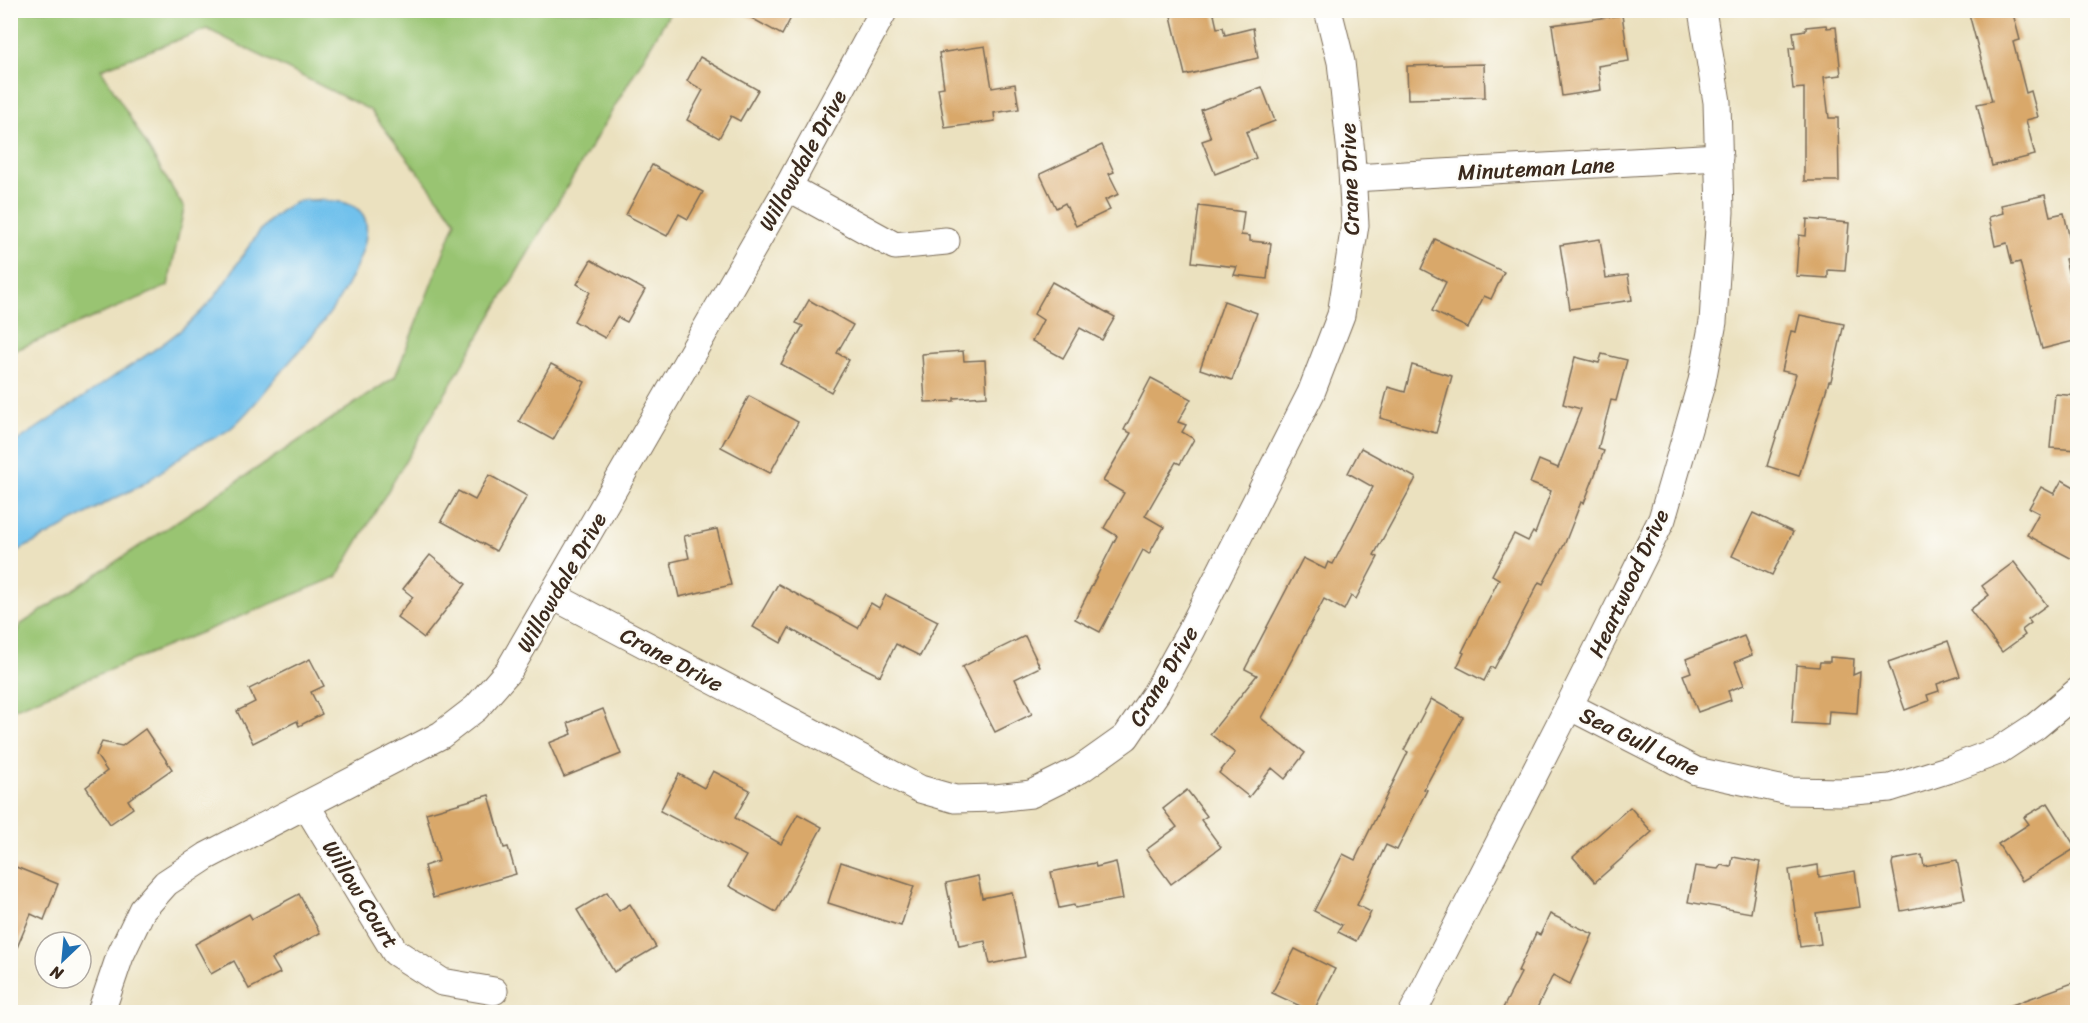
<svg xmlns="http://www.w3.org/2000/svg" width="2088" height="1023" font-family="Sriracha,sans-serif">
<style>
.green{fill:#99c472;stroke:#6a7748;stroke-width:1.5}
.water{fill:#71c1ec;stroke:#567685;stroke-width:1.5}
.building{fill:#d9a86a}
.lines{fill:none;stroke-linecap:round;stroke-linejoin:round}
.minor-casing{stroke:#796a56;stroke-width:29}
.minor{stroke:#fff;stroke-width:27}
.labels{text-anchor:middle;stroke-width:5;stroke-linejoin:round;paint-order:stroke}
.street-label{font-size:22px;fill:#3b2a1e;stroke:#fdfcf7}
</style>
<rect width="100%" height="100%" fill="#fdfcf7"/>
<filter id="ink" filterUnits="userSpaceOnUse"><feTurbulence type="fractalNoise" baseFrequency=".0167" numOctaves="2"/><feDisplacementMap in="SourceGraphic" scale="12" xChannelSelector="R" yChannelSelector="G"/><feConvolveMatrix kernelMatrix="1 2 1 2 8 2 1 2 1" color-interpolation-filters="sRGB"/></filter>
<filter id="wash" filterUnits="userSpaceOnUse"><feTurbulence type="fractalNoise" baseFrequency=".008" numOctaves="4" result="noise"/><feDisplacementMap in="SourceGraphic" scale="24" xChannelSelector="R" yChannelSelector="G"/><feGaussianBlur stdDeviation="1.35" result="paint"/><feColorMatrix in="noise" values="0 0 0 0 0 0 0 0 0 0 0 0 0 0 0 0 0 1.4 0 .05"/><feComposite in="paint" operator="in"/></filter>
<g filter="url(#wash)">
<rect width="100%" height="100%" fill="#ebe1bf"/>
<!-- green -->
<path class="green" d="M11,10L671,11L337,577L11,710V644L20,625L395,377L456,221L370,110L207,29L101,69L184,208L168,286L11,352Z"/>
<!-- water -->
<path class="water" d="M317,200C332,201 354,200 363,215C378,239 339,302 323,322C309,340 294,357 279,374C264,392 249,413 231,428C220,437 207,441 195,447C177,458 161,473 143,484C130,492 116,497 102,505C72,522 42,540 11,554V445C45,423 79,400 113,377C147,355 183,333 210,302C238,271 257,216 299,201C305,200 311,200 317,200Z"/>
<g id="blocks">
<!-- building -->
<g class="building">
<path d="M737,10H795L782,35Z"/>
<path d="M1193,10H1213L1217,28L1223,27L1225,35L1253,28L1258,58L1185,75L1171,16Z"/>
<path d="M1968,10H2012L2020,40L2013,42L2026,93L2031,91L2038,117L2026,120L2035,155L1992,166L1977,104L1992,101Z"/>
<path d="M1622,15L1629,61L1598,66L1601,90L1562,96L1552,25Z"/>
<path d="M1826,25L1827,28L1836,27L1841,75L1824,77L1829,118H1838L1839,181H1804V88L1793,89L1789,48H1795L1793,32L1806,30V27Z"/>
<path d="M985,46L992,88L1015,84L1019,109L994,113L995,121L945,128L938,88L944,87L939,53Z"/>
<path d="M700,57L758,90L740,121L731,116L719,138L687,120L703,90L687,81Z"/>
<path d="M1484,64L1485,97L1408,99L1407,66Z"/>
<path d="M1262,87L1275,121L1246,132L1256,158L1215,174L1202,141L1211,138L1201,110Z"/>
<path d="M1102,145L1114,172L1109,174L1119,194L1105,200L1110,210L1076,226L1065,203L1056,208L1040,174Z"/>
<path d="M652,165L703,192L688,219L679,214L667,236L626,215Z"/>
<path d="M2045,195L2050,216L2064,213L2074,257L2065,259L2078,310V340L2042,349L2020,262L2012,264L2007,243L1995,246L1989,217L2003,213L2001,205Z"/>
<path d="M1199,206L1244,212L1241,235L1250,236V241L1271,243L1267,279L1234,275L1237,267L1192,262Z"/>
<path d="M1807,219L1849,223L1845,271L1828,270V278L1796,276L1799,235L1806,236Z"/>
<path d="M1435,239L1504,272L1491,299L1484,296L1468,328L1432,311L1446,282L1421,269Z"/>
<path d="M1600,239L1606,278L1628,275L1632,300L1570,309L1560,245Z"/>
<path d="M591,260L645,290L627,322L617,317L605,338L574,321L590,292L577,284Z"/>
<path d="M1052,282L1115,317L1102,340L1080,328L1063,358L1032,341L1043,320L1034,314Z"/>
<path d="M809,300L853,325L837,353L849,360L831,392L781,364L803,326L796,323Z"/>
<path d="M1224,301L1257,313L1232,380L1200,369Z"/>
<path d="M1800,315L1844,324L1831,381H1829L1799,476L1767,466L1796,374L1782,371L1791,331L1796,332Z"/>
<path d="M963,351L964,361L985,360L987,396L954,398V401L925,402L922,354Z"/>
<path d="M1602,354L1627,360L1616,401L1611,400L1598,449L1604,451L1584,503L1581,502L1565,543L1543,584L1539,582L1494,669L1491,667L1484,681L1457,667L1464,653L1462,652L1499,579L1492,575L1514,534L1528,541L1533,532L1535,534L1551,491L1530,483L1539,460L1558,468L1581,409L1563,404L1575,357L1599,363Z"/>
<path d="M551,364L585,382L553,440L519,421Z"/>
<path d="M1412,365L1452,376L1436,433L1380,418L1388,387L1405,392Z"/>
<path d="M1151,378L1191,399L1178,422L1186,425L1182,432L1194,439L1180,464L1176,462L1145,516L1164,527L1149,554L1143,550L1100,632L1075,619L1117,536L1104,528L1124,493L1103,481L1131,433L1124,430Z"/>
<path d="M2055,394L2078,396V450L2050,448Z"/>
<path d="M749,396L798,422L770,473L721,447Z"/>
<path d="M1361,448L1416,478L1374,555L1378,557L1356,599L1351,596L1344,610L1324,599L1261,718L1305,753L1285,779L1272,768L1249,797L1219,773L1235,753L1210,734L1257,675L1245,669L1303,558L1325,569L1328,562L1333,564L1373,487L1348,473Z"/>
<path d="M489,475L527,496L496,551L441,521L458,491L475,500Z"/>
<path d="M2062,480L2078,489V562L2027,535L2039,513L2029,508L2041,487L2054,494Z"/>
<path d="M1753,513L1793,532L1772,575L1732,556Z"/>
<path d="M717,529L731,585L679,597L671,562L689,558L684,536Z"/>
<path d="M430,555L466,584L424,638L397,617L413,597L403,589Z"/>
<path d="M2014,562L2047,605L2028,619L2031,623L2022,630L2025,635L2002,652L1970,610L1989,595L1982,586Z"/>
<path d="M778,584L858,628L871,603L879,608L886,595L938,621L920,656L896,644L880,676L822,647L789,628L781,643L753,627Z"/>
<path d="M1025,636L1040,667L1015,679L1032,714L995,732L962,667Z"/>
<path d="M1744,636L1752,655L1735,662L1744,685L1728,691L1731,700L1698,712L1683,675L1691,672L1686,659Z"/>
<path d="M1948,641L1960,676L1937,684L1939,691L1927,695L1929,701L1905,710L1888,662Z"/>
<path d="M1830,657L1854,659L1853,675L1860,672L1857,713L1829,711L1828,725L1792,723L1796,665L1819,667L1820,662H1830Z"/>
<path d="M310,659L324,686L311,692L322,714L299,726L297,721L253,743L237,711L255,702L249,689Z"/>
<path d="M1431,699L1463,717L1424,789L1427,790L1397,850L1386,845L1357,905L1371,912L1356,941L1338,932L1342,925L1314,911L1343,854L1355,860L1408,752L1404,750Z"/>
<path d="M603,709L621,754L564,777L549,743L572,734L568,723Z"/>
<path d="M145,729L172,769L128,800L133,808L110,824L86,787L107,771L96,755L102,742L122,746Z"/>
<path d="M713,771L750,790L735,818L781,844L798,814L822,827L776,912L729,886L746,856L660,811L679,774L704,788Z"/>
<path d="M1187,790L1207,816L1201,820L1221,847L1171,884L1146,850L1177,827L1163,809Z"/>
<path d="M489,795L504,848L508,847L516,874L433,898L424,866L439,861L426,813Z"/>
<path d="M2048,803L2076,848L2022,881L1998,844L2029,824L2024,817Z"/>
<path d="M1630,807L1652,832L1595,882L1573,857Z"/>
<path d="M1922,855L1924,866L1957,860L1965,899L1901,911L1892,864L1893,860Z"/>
<path d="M1733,857L1760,862L1751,913L1688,902L1695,866L1718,869L1721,865L1731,867Z"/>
<path d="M841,862L914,886L901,926L828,903Z"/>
<path d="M1116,862L1123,899L1075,908L1074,905L1059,908L1051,872L1095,863L1096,867Z"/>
<path d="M1818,865L1819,877L1855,871L1860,907L1816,913L1821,944L1800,947L1789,870Z"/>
<path d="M16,867L58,884L44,920L31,914L11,962L10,881Z"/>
<path d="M978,876L982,898L1012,892L1025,957L990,964L985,941L959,946L946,883Z"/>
<path d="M607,892L619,911L630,904L656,947L614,972L577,910Z"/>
<path d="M299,894L320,933L272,959L280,973L249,989L234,961L211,974L195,944L249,914L252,919Z"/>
<path d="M1550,914L1593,934L1570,984L1553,975L1535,1012H1501L1521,973L1518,971L1536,933L1540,935Z"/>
<path d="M1295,949L1335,969L1313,1012L1272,993Z"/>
<path d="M2078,981V1012H1998V1010Z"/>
</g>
</g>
</g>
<g filter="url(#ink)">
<use href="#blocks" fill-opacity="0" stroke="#796a56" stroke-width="1.5"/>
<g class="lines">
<!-- minor casing -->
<g class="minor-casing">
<g id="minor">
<path d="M1353,178L1719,157"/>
<path d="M788,187L895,246L946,241"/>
<path d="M553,596L920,789L955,799L996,798L1031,794L1081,769L1126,737L1156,693L1191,630L1311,393L1341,315L1355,225L1351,153L1341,62L1328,10"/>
<path d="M1569,706L1696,771L1789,791L1843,792L1890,788L1953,768L1998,751L2036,726L2078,691"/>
<path d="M306,805L395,952L442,982L494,991"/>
<path d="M101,1012L120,956L142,910L166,883L207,856L441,735L476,708L509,670L788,187L884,10"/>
<path d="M1413,1012L1569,706L1662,519L1702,381L1713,322L1720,212L1717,102L1702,10"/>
</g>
</g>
<!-- minor -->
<use href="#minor" class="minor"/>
</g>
</g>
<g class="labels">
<!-- street labels -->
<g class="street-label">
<text transform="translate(802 160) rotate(-61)" y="8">Willowdale Drive</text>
<text transform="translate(1536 168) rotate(-3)" y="8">Minuteman Lane</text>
<text transform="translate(1349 179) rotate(-92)" y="8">Crane Drive</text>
<text transform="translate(561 582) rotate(-60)" y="8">Willowdale Drive</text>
<text transform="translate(1628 583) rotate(-65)" y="8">Heartwood Drive</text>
<text transform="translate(672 659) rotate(28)" y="8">Crane Drive</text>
<text transform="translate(1163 676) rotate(-59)" y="8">Crane Drive</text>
<text transform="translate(1640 741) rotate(26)" y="8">Sea Gull Lane</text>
<text transform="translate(361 894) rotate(58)" y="8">Willow Court</text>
</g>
</g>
<!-- margin -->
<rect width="2088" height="1023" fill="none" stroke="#fdfcf7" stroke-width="36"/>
<!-- north arrow -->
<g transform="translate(63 960) rotate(206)"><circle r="28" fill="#fdfcf7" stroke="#afa8a0" stroke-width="1.5"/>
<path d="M0-4.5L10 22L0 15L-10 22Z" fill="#1f6fb2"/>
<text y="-9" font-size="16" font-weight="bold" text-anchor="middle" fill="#3b2a1e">N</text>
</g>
</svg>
